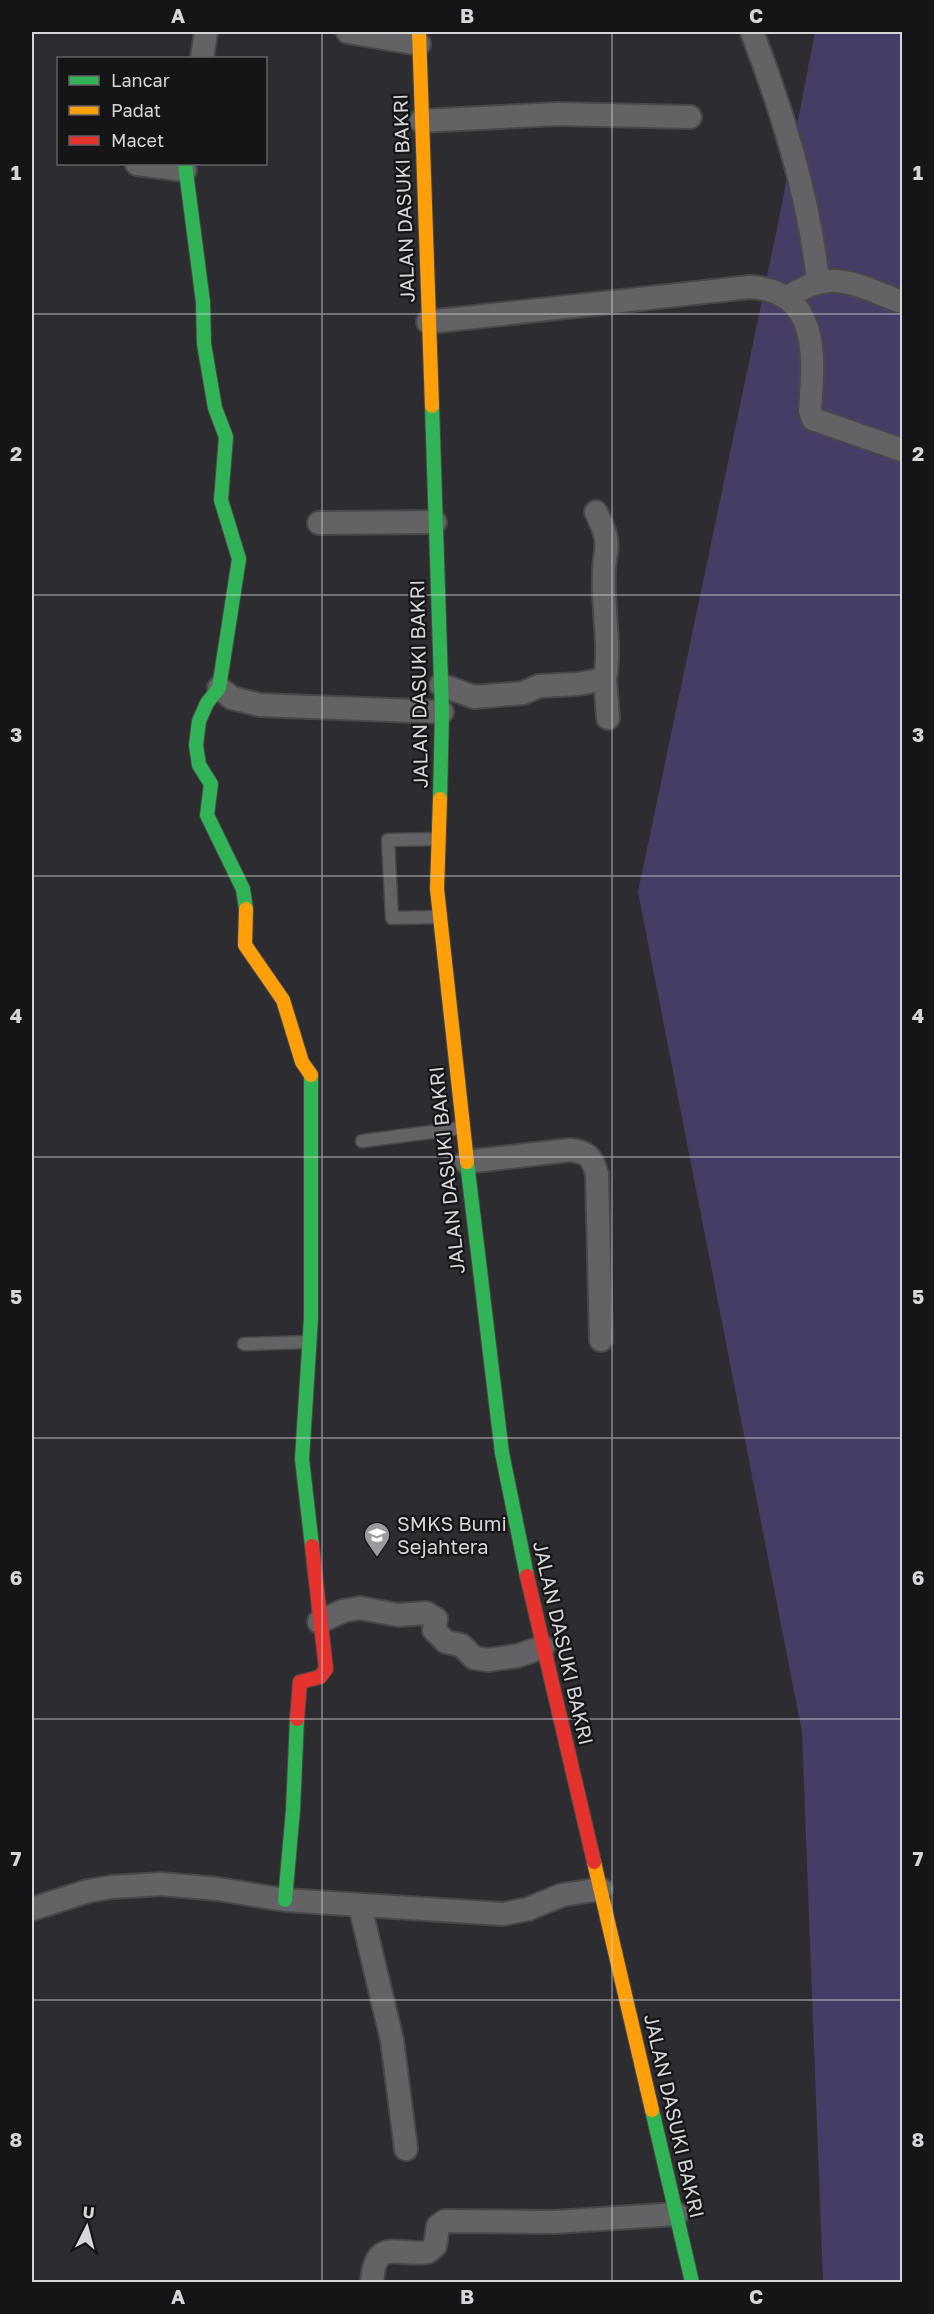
<svg xmlns="http://www.w3.org/2000/svg" width="934" height="2314" font-family="'Golos Text',sans-serif">
<style>
.green{fill:#463d67}
.lines{fill:none;stroke-linecap:round;stroke-linejoin:round}
.lane-casing{stroke:#48484b;stroke-width:15}
.street-casing{stroke:#48484b;stroke-width:26}
.fast-casing{stroke:#48484b;stroke-width:16}
.slow-casing{stroke:#48484b;stroke-width:16}
.jam-casing{stroke:#48484b;stroke-width:16}
.lane{stroke:#636366;stroke-width:12}
.street{stroke:#636366;stroke-width:22}
.fast{stroke:#30b455;stroke-width:14}
.slow{stroke:#ff9f0a;stroke-width:14}
.jam{stroke:#e5322d;stroke-width:14}
.grid{fill:none;stroke:#d6d5da;stroke-width:1.5;stroke-opacity:0.55}
.labels{text-anchor:middle;stroke-width:4.5;stroke-linejoin:round;paint-order:stroke}
.street-label{font-size:20px;fill:#d6d5da;stroke:#151417}
.poi-label{font-size:20px;fill:#d6d5da;stroke:#151417;text-anchor:start}
.neatline{fill:none;stroke:#d6d5da;stroke-width:2}
.grid-label{font-size:20px;text-anchor:middle;font-weight:bold;fill:#d6d5da}
</style>
<rect width="100%" height="100%" fill="#2d2d31"/>
<!-- green -->
<path class="green" d="M815,32H902V2282H823L802,1732L638,892L778,224Z"/>
<g class="lines">
<!-- lane casing -->
<g class="lane-casing">
<g id="lane">
<path d="M437,839L388,840L392,918L440,917"/>
<path d="M362,1141L462,1128"/>
<path d="M244,1344L309,1342"/>
</g>
</g>
<!-- street casing -->
<g class="street-casing">
<g id="street">
<path d="M348,32L419,44"/>
<path d="M752,32C782,110 809,197 818,281"/>
<path d="M202,58L206,32"/>
<path d="M421,121L558,114L690,117"/>
<path d="M137,164L185,170"/>
<path d="M787,298C832,266 857,286 902,302"/>
<path d="M428,322L750,287C820,291 814,357 810,410L813,419L902,450"/>
<path d="M319,523L435,522"/>
<path d="M605,679L608,718"/>
<path d="M441,685L474,697L523,693L539,686L578,684L605,679C611,643 602,608 604,571C604,558 609,546 605,534C603,526 599,519 596,512"/>
<path d="M219,688L232,698L260,705L442,712"/>
<path d="M466,1162L570,1150C588,1152 592,1157 597,1174L601,1340"/>
<path d="M319,1622L343,1611L360,1608L398,1615L426,1613L436,1619L434,1630L446,1642L461,1645L474,1658L488,1660L517,1656L543,1647"/>
<path d="M360,1906L392,2040L406,2149"/>
<path d="M32,1909L88,1891L112,1887L161,1884L218,1889L285,1900L503,1914L528,1909L562,1895L601,1889"/>
<path d="M372,2282C375,2236 398,2257 428,2252L435,2246L438,2226L445,2221L554,2222L677,2214"/>
</g>
</g>
<!-- fast casing -->
<g class="fast-casing">
<g id="fast">
<path d="M185,164L203,302L204,344L215,408L226,437L221,500L239,559L219,688L207,703L199,721L196,745L199,765L211,784L207,815L243,889L246,909"/>
<path d="M432,406L442,712L440,799"/>
<path d="M311,1075V1318L302,1459L312,1546"/>
<path d="M467,1162L502,1453L527,1576"/>
<path d="M285,1900L293,1810L297,1719"/>
<path d="M652,2110L692,2282"/>
</g>
</g>
<!-- slow casing -->
<g class="slow-casing">
<g id="slow">
<path d="M419,32L432,406"/>
<path d="M440,799L437,889L467,1162"/>
<path d="M246,909L245,945L283,1000L302,1062L311,1075"/>
<path d="M594,1862L652,2110"/>
</g>
</g>
<!-- jam casing -->
<g class="jam-casing">
<g id="jam">
<path d="M527,1576L594,1862"/>
<path d="M297,1719L300,1682L320,1677L326,1669L312,1546"/>
</g>
</g>
<!-- lane -->
<use href="#lane" class="lane"/>
<!-- street -->
<use href="#street" class="street"/>
<!-- fast -->
<use href="#fast" class="fast"/>
<!-- slow -->
<use href="#slow" class="slow"/>
<!-- jam -->
<use href="#jam" class="jam"/>
</g>
<!-- grid -->
<path class="grid" d="M322,32V2282M612,32V2282M32,314H902M32,595H902M32,876H902M32,1157H902M32,1438H902M32,1719H902M32,2000H902"/>
<!-- icons -->
<defs>
<g id="school-pin" transform="scale(1.35)"><path d="M0 17L-7.5 6A9.5 9.5 0 1 1 7.5 6Z" fill="#9b9a9f" stroke="#151417"/><path d="M0-5L7-2L0 1L-7-2ZM-4 1L0 2.5L4 1V4Q0 6-4 4Z" fill="#fff"/></g>
</defs>
<g fill-rule="evenodd">
<use href="#school-pin" x="377" y="1535"/>
</g>
<g class="labels">
<!-- street labels -->
<g class="street-label">
<text transform="translate(404 198) rotate(-92)" y="7">JALAN DASUKI BAKRI</text>
<text transform="translate(419 684) rotate(-91)" y="7">JALAN DASUKI BAKRI</text>
<text transform="translate(447 1170) rotate(-96)" y="7">JALAN DASUKI BAKRI</text>
<text transform="translate(563 1643) rotate(77)" y="7">JALAN DASUKI BAKRI</text>
<text transform="translate(674 2116) rotate(77)" y="7">JALAN DASUKI BAKRI</text>
</g>
<!-- poi labels -->
<g class="poi-label">
<text x="397" y="1531">SMKS Bumi<tspan x="397" dy="23">Sejahtera</tspan></text>
</g>
</g>
<!-- border -->
<rect width="934" height="2314" fill="none" stroke="#151417" stroke-width="66"/>
<!-- legend -->
<rect x="57" y="57" width="210" height="108" fill="#151417" stroke="#626165" stroke-width="1.5"/>
<rect x="69" y="76" width="30" height="9" fill="#30b455" stroke="#626165" stroke-width="1.5"/>
<text x="111" y="87" font-size="18" fill="#d6d5da">Lancar</text>
<rect x="69" y="106" width="30" height="9" fill="#ff9f0a" stroke="#626165" stroke-width="1.5"/>
<text x="111" y="117" font-size="18" fill="#d6d5da">Padat</text>
<rect x="69" y="136" width="30" height="9" fill="#e5322d" stroke="#626165" stroke-width="1.5"/>
<text x="111" y="147" font-size="18" fill="#d6d5da">Macet</text>
<!-- north arrow -->
<g transform="translate(87 2227) rotate(6)" stroke="#151417" stroke-width="4.5" paint-order="stroke">
<path d="M0-4.5L10 22L0 15L-10 22Z" fill="#d6d5da"/>
<text y="-9" font-size="16" font-weight="bold" text-anchor="middle" fill="#d6d5da">U</text>
</g>
<rect x="33" y="33" width="868" height="2248" class="neatline"/>
<g class="grid-label">
<text x="178" y="23">A</text>
<text x="467" y="23">B</text>
<text x="756" y="23">C</text>
<text x="16" y="180">1</text>
<text x="918" y="180">1</text>
<text x="16" y="461">2</text>
<text x="918" y="461">2</text>
<text x="16" y="742">3</text>
<text x="918" y="742">3</text>
<text x="16" y="1023">4</text>
<text x="918" y="1023">4</text>
<text x="16" y="1304">5</text>
<text x="918" y="1304">5</text>
<text x="16" y="1585">6</text>
<text x="918" y="1585">6</text>
<text x="16" y="1866">7</text>
<text x="918" y="1866">7</text>
<text x="16" y="2147">8</text>
<text x="918" y="2147">8</text>
<text x="178" y="2304">A</text>
<text x="467" y="2304">B</text>
<text x="756" y="2304">C</text>
</g>
</svg>
